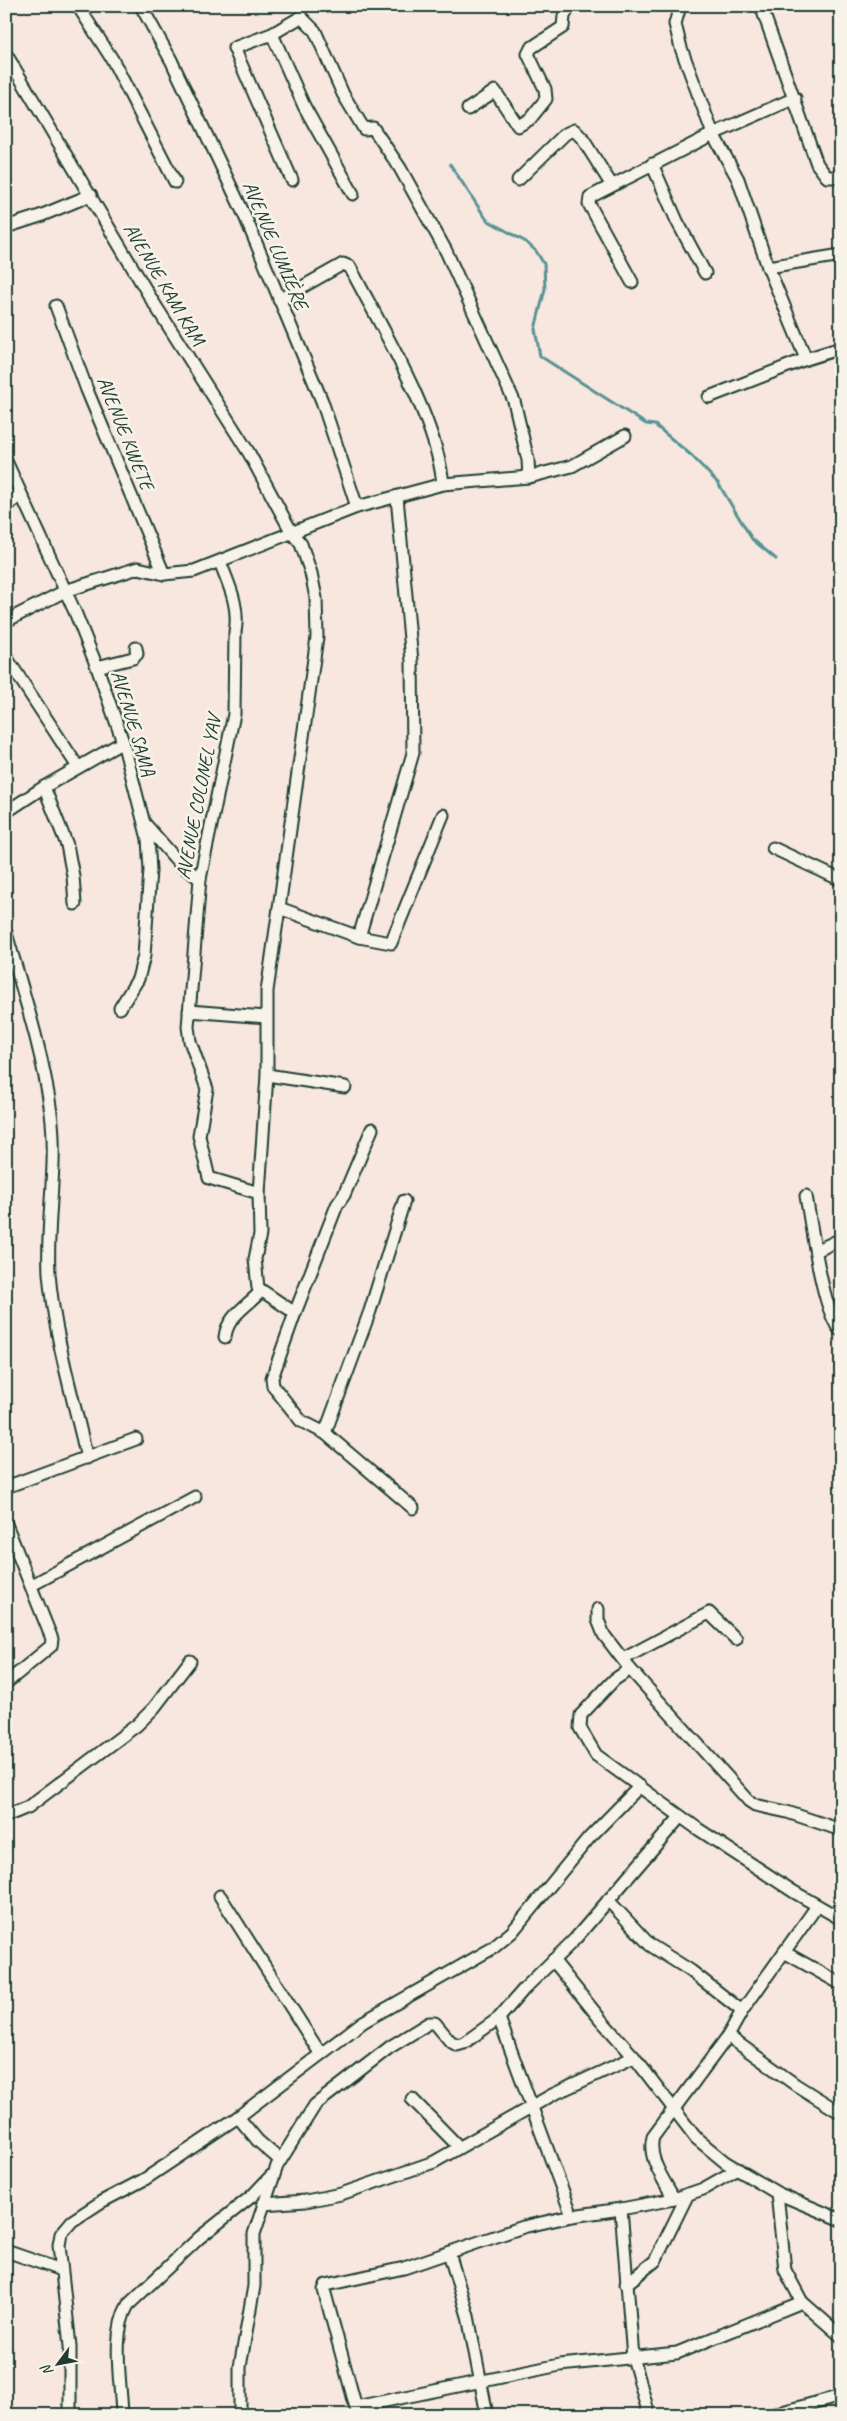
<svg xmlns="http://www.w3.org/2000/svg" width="847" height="2421" font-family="Caveat,sans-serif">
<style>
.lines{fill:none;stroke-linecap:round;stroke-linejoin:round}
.stream{stroke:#569394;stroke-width:3}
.minor-casing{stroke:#1f3d34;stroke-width:15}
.minor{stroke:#f7f3e8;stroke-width:11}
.labels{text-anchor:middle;stroke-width:5;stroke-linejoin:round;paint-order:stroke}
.street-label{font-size:20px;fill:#1f3d34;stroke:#f7f3e8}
</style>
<rect width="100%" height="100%" fill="#f8e7de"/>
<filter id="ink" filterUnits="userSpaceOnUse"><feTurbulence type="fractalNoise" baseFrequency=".02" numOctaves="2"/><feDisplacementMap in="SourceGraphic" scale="10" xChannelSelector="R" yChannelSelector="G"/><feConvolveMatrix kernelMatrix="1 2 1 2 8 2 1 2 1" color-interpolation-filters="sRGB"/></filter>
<g filter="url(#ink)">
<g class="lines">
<!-- stream -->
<path class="stream" d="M450,164L487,220L526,242L536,251L544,264L545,289L535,329L540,356L646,424L655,425L692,456L718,483L752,539L776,559"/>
<!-- minor casing -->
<g class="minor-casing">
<g id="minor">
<path d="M78,6L112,59L175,182"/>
<path d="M141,6L171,60L244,214L322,401L357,507"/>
<path d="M680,6L675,24L681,48L713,134L738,179L768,267L806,359"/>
<path d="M761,6L817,164L827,177H841"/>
<path d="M272,34L304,106L353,194"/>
<path d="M6,54L150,297L249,453L292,533L301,544L311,573L316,598L317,637L279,908L359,937L391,943L443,815"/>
<path d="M468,109L495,91L518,126L530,119L546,99L545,89L528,54L531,48L563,27L564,16L570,6"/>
<path d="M652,164L677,221L705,273"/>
<path d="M518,180L565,134L574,130L582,138L611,184"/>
<path d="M6,227L40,216L91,195"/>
<path d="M768,267L841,255"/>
<path d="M632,282L589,204L590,197L713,134L795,98"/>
<path d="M279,300L343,264L350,267C382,329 436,416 443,484"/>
<path d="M56,306L87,390L164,574"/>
<path d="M709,397L806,359L841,348"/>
<path d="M6,461L75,612L97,667L123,742L148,839L150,870L144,956L138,979L120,1008"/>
<path d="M529,477L572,466L625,436"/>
<path d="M6,506L21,495"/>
<path d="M220,562C229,585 240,607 235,632L234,714L200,879L188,1027L190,1041L207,1089L199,1136L209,1178L259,1193"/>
<path d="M6,621L65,591L138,568L164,574L194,571L357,507L443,484L529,477L528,460L514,401L446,251L400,168L373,128L364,129L343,94L315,31L301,17L272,34L234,48L292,180"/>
<path d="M6,657L78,767"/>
<path d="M97,667L133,658L137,654L136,648"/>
<path d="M44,787L67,845L73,876L75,904"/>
<path d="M6,812L44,787L123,742"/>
<path d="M145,824L181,865L200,879"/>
<path d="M773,848L841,880"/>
<path d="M279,908L267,991V1075L259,1193L260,1234L255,1259L258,1288L295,1313"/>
<path d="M6,933C23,992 43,1052 51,1113C58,1167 46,1219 49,1273C54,1335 73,1397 87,1458"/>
<path d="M359,937L413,753L412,661L397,497"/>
<path d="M189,1011L266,1017"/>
<path d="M267,1075L345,1087"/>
<path d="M372,1129L344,1195L337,1205L295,1313L272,1378L273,1386L301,1421L325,1433L370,1311L404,1201"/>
<path d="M806,1196C811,1223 823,1315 841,1331"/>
<path d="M816,1251L841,1239"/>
<path d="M225,1337C227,1316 248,1306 261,1291"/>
<path d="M325,1433L413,1508"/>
<path d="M6,1487L136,1439"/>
<path d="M6,1524L52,1639L51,1646L6,1683"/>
<path d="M32,1585L195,1497"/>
<path d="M598,1609V1620L604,1635L630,1669L749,1801L755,1805L787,1812L841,1830"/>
<path d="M623,1659L709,1613L736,1639"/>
<path d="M630,1669L614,1680L581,1715L580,1728L596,1755L698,1829L794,1892L841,1919"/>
<path d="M6,1816L28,1807L137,1725L154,1708L190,1661"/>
<path d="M220,1896L320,2053"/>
<path d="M608,1900L650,1945L691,1971L742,2011"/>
<path d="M784,1952L841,1984"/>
<path d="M553,1960L601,2020L634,2057L696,2138L725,2162L777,2193L841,2220"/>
<path d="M499,2018L572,2216"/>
<path d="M728,2036L796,2085L841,2113"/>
<path d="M412,2099L459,2147"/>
<path d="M238,2117L258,2141L280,2160"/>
<path d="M777,2193L785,2270L802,2302L841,2336"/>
<path d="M674,2199C664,2180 647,2158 653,2137L728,2036L742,2011L817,1906"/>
<path d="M263,2204L306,2201L341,2194L434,2162L552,2095L634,2057"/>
<path d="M621,2209L633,2357L649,2415"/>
<path d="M6,2251L61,2270"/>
<path d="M449,2253L468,2316L487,2415"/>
<path d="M626,2284L655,2261L688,2194"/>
<path d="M356,2407L560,2365L677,2353L802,2302"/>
<path d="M70,2415V2346L59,2245L61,2234L72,2221L101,2202L145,2179L238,2117L363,2022L493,1948L512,1932L589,1838L640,1786"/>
<path d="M122,2415C121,2382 111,2334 128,2305L199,2238L252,2196L271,2176"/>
<path d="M240,2415V2367L254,2286V2234L277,2166L315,2105L390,2047L429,2023H435L450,2041L457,2045L464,2043L499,2018L524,1989L575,1939L680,1817"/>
<path d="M358,2415L324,2290L326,2285L404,2268L523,2227L572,2216L621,2209L674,2199L703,2189L738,2169"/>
<path d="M771,2415L841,2396"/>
</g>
</g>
<!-- minor -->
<use href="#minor" class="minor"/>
</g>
</g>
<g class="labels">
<!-- street labels -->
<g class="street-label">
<text transform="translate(276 245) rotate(67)" y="7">AVENUE LUMIÈRE</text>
<text transform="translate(165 284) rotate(59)" y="7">AVENUE KAM KAM</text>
<text transform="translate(126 433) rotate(68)" y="7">AVENUE KWETE</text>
<text transform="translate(134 723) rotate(73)" y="7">AVENUE SAMA</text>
<text transform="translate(198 797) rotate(-79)" y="7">AVENUE COLONEL YAV</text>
</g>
</g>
<!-- margin -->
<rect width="847" height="2421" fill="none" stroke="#f7f3e8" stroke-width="25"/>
<rect x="12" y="12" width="822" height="2396" fill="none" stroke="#1f3d34" stroke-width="2" filter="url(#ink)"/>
<!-- north arrow -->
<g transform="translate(58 2364) rotate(238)" stroke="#f7f3e8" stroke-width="4" paint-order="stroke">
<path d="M0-4L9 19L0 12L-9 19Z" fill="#1f3d34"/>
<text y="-8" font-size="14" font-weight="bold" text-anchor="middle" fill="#1f3d34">N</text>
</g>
</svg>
